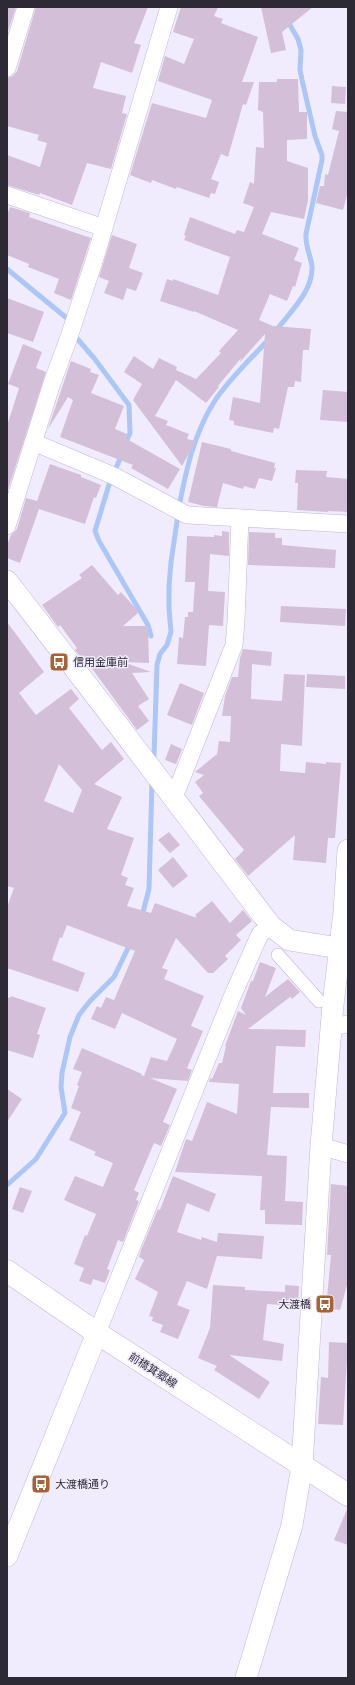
<svg xmlns="http://www.w3.org/2000/svg" width="355" height="1685" font-family="'Work Sans','Noto Sans JP',sans-serif">
<style>
.lines{fill:none;stroke-linecap:round;stroke-linejoin:round}
.stream{stroke:#abc6f7;stroke-width:5}
.building{fill:#d3bfd8;fill-rule:evenodd}
.pedestrian-casing{stroke:#c0b7d3;stroke-width:14}
.minor-casing{stroke:#c0b7d3;stroke-width:18}
.tertiary-casing{stroke:#c0b7d3;stroke-width:22}
.primary-casing{stroke:#c0b7d3;stroke-width:23}
.pedestrian{stroke:#fff;stroke-width:13}
.minor{stroke:#fff;stroke-width:17}
.tertiary{stroke:#fff;stroke-width:21}
.primary{stroke:#fff;stroke-width:22}
.labels{text-anchor:middle;stroke-width:3;stroke-linejoin:round;paint-order:stroke}
.poi-label{font-size:11px;fill:#2e2a35;stroke:#f1ecfd;text-anchor:start}
.street-label{font-size:11px;fill:#2e2a35;stroke:#f1ecfd}
</style>
<rect width="100%" height="100%" fill="#f1ecfd"/>
<g class="lines">
<!-- stream -->
<g class="stream">
<path d="M7,269L69,320"/>
<path d="M275,332C288,314 313,292 312,267C311,255 305,248 306,234L322,160V155L315,136L302,80L300,70L301,50L298,39L287,20"/>
<path d="M74,335L94,358L129,405L130,433L125,444"/>
<path d="M114,473L122,454"/>
<path d="M111,478L95,531L99,541L148,625L151,636"/>
<path d="M179,507C186,470 194,434 214,402C229,379 250,360 268,340"/>
<path d="M154,756L157,665L160,654L167,645L171,632L169,609V586L171,562L178,515"/>
<path d="M142,916L149,889L152,781"/>
<path d="M7,1185L36,1159L65,1113L61,1087L62,1073L70,1037L79,1015L90,1001L114,977L131,942"/>
</g>
</g>
<!-- building -->
<g class="building">
<path d="M7,7H16L7,34Z"/>
<path d="M36,7H148L134,43L141,45L132,73L101,62L93,88L126,96L122,113L127,114L111,169L87,163L72,205L40,193L39,195L7,185V155L40,167L47,143L37,140L39,135L7,126V78L13,76L17,71Z"/>
<path d="M181,7H218L214,16L223,19L221,23L258,37L242,82H254L246,105L243,104L228,157L221,154L211,179L219,182L215,194L211,193L209,198L177,187L176,189L152,180L151,183L130,175L152,103L206,118L212,100L158,81L165,56L184,64L194,39L173,32Z"/>
<path d="M261,7H313L282,32L286,50L271,53Z"/>
<path d="M277,79H298L299,112H307V139L287,140V161L308,168V200L304,219L271,212L262,234L299,248L294,260L302,263L295,287L293,286L287,301L270,294L259,320L273,326L311,329L309,350H303L301,382L295,381L294,387H288L279,429L274,428L273,433L234,425V421L229,420L233,397L260,403L265,334L240,362L241,358L218,386L219,387L206,403L176,380L155,416L168,421L166,425L189,434L187,439L196,441L182,466L133,400L142,384L124,372L134,356L153,369L159,358L177,367L176,370L196,379L221,353L219,351L238,330L194,311V312L160,301L167,279L173,281V279L218,295L230,257L184,240L186,236L184,235L190,217L235,234L237,230L244,232L254,207L243,203L250,182L254,184L256,147L264,148L263,112L258,110L259,82H277Z"/>
<path d="M332,86L346,87L345,104L331,103Z"/>
<path d="M336,111L348,112V191L343,210L316,203L320,186H324L325,174L328,175L339,131L332,129Z"/>
<path d="M10,207L30,213L29,217L91,238L71,300L54,293L59,279L28,267L29,264L7,255V215Z"/>
<path d="M112,235L137,244L129,268L143,273L136,291L127,288L123,300L104,293L109,281L99,277Z"/>
<path d="M7,298L44,312L33,342L7,333Z"/>
<path d="M23,344L42,352L36,368L46,372L7,493V426L19,388L8,384Z"/>
<path d="M71,361L91,369L90,372L99,375L91,393L124,406L115,429L127,434L125,438L180,469L168,489L131,468L133,465L60,437L73,400L68,397L48,429Z"/>
<path d="M323,390L348,392V422L320,420Z"/>
<path d="M202,442L231,449V451L275,463L274,468H276L272,481L259,478L255,489L244,486L243,489L223,483L217,507L204,506L188,502Z"/>
<path d="M50,464L81,475V477L101,485L96,498L94,497L85,524L39,509L20,563L7,558V545L11,535L17,529L26,498L37,501Z"/>
<path d="M296,470L327,471L326,477L348,479V512L328,511V512L297,510L298,483H295Z"/>
<path d="M222,531L229,532V556L210,554L208,591L225,592L223,626L209,625L206,666L177,664L179,637L183,638L185,617H188V612H193L195,582H185L187,536L214,537V535L222,536Z"/>
<path d="M249,532L275,533V538H282V545L336,550L335,568L248,565Z"/>
<path d="M92,565L118,595L121,592L139,612L123,626H148L149,663L123,662L151,672L132,673L149,699L138,706L149,721L137,730L85,659L84,661L75,650L77,648L60,625L58,627L42,605L82,578L79,575Z"/>
<path d="M281,606L346,609L345,626L280,622Z"/>
<path d="M7,622L44,672L19,693L36,715L71,689L79,699L69,708L102,750L111,742L124,759L94,784L122,797L107,829L134,838L121,875L128,878L125,885L134,888L127,906L151,913L155,903L197,918L195,915L212,901L230,923L243,910L252,921L236,935L241,940L225,956L228,959L213,973H208L176,938L162,968L168,970L164,979L204,996L191,1026L203,1031L187,1068L192,1070L188,1081L150,1078L177,1089L163,1122L170,1125L161,1146L154,1143L134,1190L139,1193L136,1200L139,1201L123,1242L118,1240L107,1269L110,1270L105,1283L93,1279L91,1285L79,1281L84,1268L74,1264L85,1235L87,1236L96,1214L64,1200L75,1176L103,1187L113,1163L94,1155L96,1152L69,1140L81,1112L71,1108L79,1086L77,1085L82,1072L73,1069L82,1048L142,1074L141,1075L144,1076L151,1057L167,1061L177,1039L122,1013L115,1029L91,1019L97,1006L101,1008L106,997L114,1000L135,951L67,925L62,938L60,937L52,960L85,973L78,992L7,968V907L14,888L7,886ZM59,764L82,790L73,813L44,801Z"/>
<path d="M243,649L272,652L271,666L252,664L251,699L282,701L284,674L305,675L302,746L281,744L280,771L305,773L306,762L326,764V762L341,763L335,838H328L326,863L293,860L295,835L248,876L235,859L244,850L199,796L203,793L195,782L204,775L195,772L217,754L219,741L230,742L231,716H222L225,696L232,677H238L240,658Z"/>
<path d="M307,674L345,676V689L306,687Z"/>
<path d="M180,683L204,693L192,725L167,715Z"/>
<path d="M171,744L182,749L176,764L165,760Z"/>
<path d="M169,832L180,845L170,853L158,840Z"/>
<path d="M173,857L188,876L173,888L158,870Z"/>
<path d="M260,962L276,968L265,997L288,979L300,992L292,999L290,997L248,1029L306,1030L305,1047L276,1046L273,1093H309V1108L271,1107L267,1155L287,1156L285,1201L303,1202L302,1225L265,1224V1210H260L262,1176L175,1172L186,1139L192,1141L207,1102L237,1114L239,1084L209,1082L210,1078L212,1079L219,1063H222L226,1046H225L238,1011L246,1015L241,1008L251,981H253Z"/>
<path d="M11,996L46,1008L37,1034L40,1035L33,1058L7,1050V997L10,998Z"/>
<path d="M7,1089L22,1099L7,1122Z"/>
<path d="M173,1176L216,1194L209,1212L187,1203L177,1232L201,1240L202,1237L217,1242L218,1233L264,1236L262,1259L217,1256L207,1289L187,1281L177,1305L190,1310L178,1339L160,1332L163,1325L152,1321L153,1317L149,1316L158,1292L135,1279L144,1260L139,1257L141,1250L158,1209L160,1210Z"/>
<path d="M331,1184L348,1186V1282L340,1310L326,1308L331,1255H327Z"/>
<path d="M20,1187L32,1191L23,1213L12,1209Z"/>
<path d="M213,1285L245,1287V1290L285,1292V1285L299,1286L298,1306L267,1304L263,1340L284,1344L282,1361L229,1355L270,1382L259,1399L214,1370L217,1366L198,1358L210,1328Z"/>
<path d="M329,1342L348,1343L343,1425L318,1424L321,1377L328,1378Z"/>
<path d="M348,1507V1545L334,1540Z"/>
</g>
<g class="lines">
<!-- pedestrian casing -->
<g class="pedestrian-casing">
<path id="pedestrian" d="M278,955L319,1001"/>
</g>
<!-- minor casing -->
<g class="minor-casing">
<g id="minor">
<path d="M7,68L26,7"/>
<path d="M7,195L104,228"/>
<path d="M33,442L114,476L187,515L348,524"/>
<path d="M7,526L51,386L69,337L96,255L169,7"/>
<path d="M172,797L177,790L234,645L236,622L240,518"/>
<path d="M332,1027L348,1024"/>
<path d="M321,1146L348,1154"/>
<path d="M97,1333L232,997L260,934L271,926"/>
</g>
</g>
<!-- tertiary casing -->
<g class="tertiary-casing">
<g id="tertiary">
<path d="M7,581C96,695 183,811 271,926L289,940L339,948"/>
<path d="M7,1556L97,1333"/>
<path d="M246,1678L292,1525L302,1466L321,1146L333,1005L344,912L348,850"/>
</g>
</g>
<!-- primary casing -->
<g class="primary-casing">
<path id="primary" d="M7,1271L97,1333L348,1495"/>
</g>
<!-- pedestrian -->
<use href="#pedestrian" class="pedestrian"/>
<!-- minor -->
<use href="#minor" class="minor"/>
<!-- tertiary -->
<use href="#tertiary" class="tertiary"/>
<!-- primary -->
<use href="#primary" class="primary"/>
</g>
<!-- icons -->
<defs>
<g id="bus-square" transform="scale(1)"><rect x="-9" y="-9" width="18" height="18" rx="4" fill="#a76333" stroke="#f1ecfd"/><path d="M-5-6H5V4H4V6H2V4H-2V6H-4V4H-5ZM-3.5-4V0h7V-4ZM-3.5 1.2v1.5H-2V1.2ZM2 1.2v1.5H3.5V1.2Z" fill="#fff"/></g>
</defs>
<g fill-rule="evenodd">
<use href="#bus-square" x="59" y="662"/>
<use href="#bus-square" x="325" y="1304"/>
<use href="#bus-square" x="41" y="1484"/>
</g>
<g class="labels">
<!-- poi labels -->
<g class="poi-label">
<text x="73" y="666">信用金庫前</text>
<text x="311" y="1308" text-anchor="end">大渡橋</text>
<text x="55" y="1488">大渡橋通り</text>
</g>
<!-- street labels -->
<g class="street-label">
<text transform="translate(153 1370) rotate(33)" y="4">前橋箕郷線</text>
</g>
</g>
<!-- border -->
<rect width="355" height="1685" fill="none" stroke="#2e2a35" stroke-width="16"/>
</svg>
